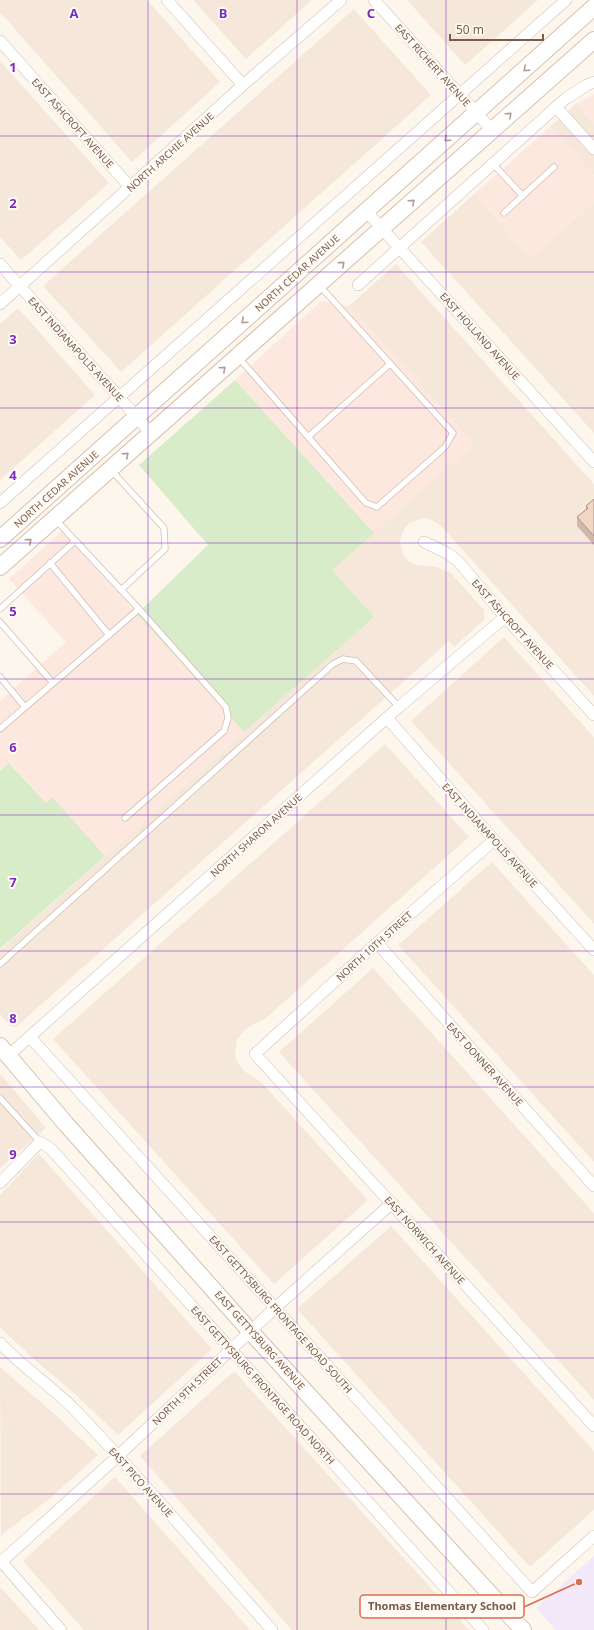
<svg xmlns="http://www.w3.org/2000/svg" width="594" height="1630" font-family="'Noto Sans',sans-serif">
<style>
.residential{fill:#f5e8da}
.commercial{fill:#fde8e0}
.education{fill:#f3e8fa}
.green{fill:#d8ecc9}
.lines{fill:none;stroke-linecap:round;stroke-linejoin:round}
.lane-casing{stroke:#d1beb0;stroke-width:7}
.street-casing{stroke:#d1beb0;stroke-width:12}
.secondary-casing{stroke:#d6c0b0;stroke-width:18}
.lane{stroke:#fff;stroke-width:5.5}
.street{stroke:#fff;stroke-width:11}
.secondary{stroke:#fff;stroke-width:16}
.wall{fill:#d1b7a8}
.building{fill:#f3d5c3;stroke:#aa9588}
.oneway{stroke:#af9d94}
.grid{fill:none;stroke:#7b2cbf;stroke-width:1;stroke-opacity:0.55}
.labels{text-anchor:middle;stroke-width:4;stroke-linejoin:round;paint-order:stroke}
.street-label{font-size:10px;fill:#7a5c4d;stroke:#fffaf3}
.grid-label{font-size:13px;text-anchor:middle;font-weight:bold;fill:#7b2cbf;stroke:#fffaf3;stroke-width:4;stroke-linejoin:round;paint-order:stroke}
.leader{fill:none;stroke:#dc6d51;stroke-width:1.5}
.callout-dot{fill:#dc6d51;stroke:#fffaf3;stroke-width:1.5}
.callout{fill:#fffaf3;stroke:#dc6d51;stroke-width:1.5}
.callout-label{font-size:11px;text-anchor:middle;font-weight:bold;fill:#7a5c4d}
</style>
<rect width="100%" height="100%" fill="#fdf6ec"/>
<!-- residential -->
<g class="residential">
<path d="M0,0H147L220,82L132,162L0,12Z"/>
<path d="M193,0H312L246,59Z"/>
<path d="M407,0H538L465,65Z"/>
<path d="M354,9L431,95L121,372L43,286Z"/>
<path d="M0,61L109,183L21,260L0,237Z"/>
<path d="M576,104L594,124V176L550,127Z"/>
<path d="M474,194L532,258L594,202V433L421,242Z"/>
<path d="M396,264L594,484V696L442,527L432,520L425,518L411,522L406,526L401,537L400,543L404,556L409,562L416,565L437,567L451,573L484,610V620L454,647L449,641L17,1026L14,1027L10,1026L0,1014V950L373,617L331,570L474,444L349,306Z"/>
<path d="M18,308L95,395L0,480V324Z"/>
<path d="M504,637L594,737V924L411,721Z"/>
<path d="M385,744L469,837L266,1018L247,1028L237,1039L235,1053L236,1060L244,1071L263,1084L368,1200L274,1284L53,1039Z"/>
<path d="M492,862L594,975V1162L398,945Z"/>
<path d="M373,968L594,1213V1400L279,1052Z"/>
<path d="M1,1075L46,1128L0,1168V1076Z"/>
<path d="M39,1154L212,1349L118,1435L74,1393L36,1361L0,1327V1195Z"/>
<path d="M391,1226L594,1451V1510L530,1567L297,1309Z"/>
<path d="M0,1367L61,1420L98,1455L49,1499L1,1535Z"/>
<path d="M234,1371L469,1630H292L140,1456Z"/>
<path d="M115,1477L250,1630H84L23,1561Z"/>
<path d="M0,1587L39,1630H0Z"/>
</g>
<!-- commercial -->
<g class="commercial">
<path d="M594,94V124L576,104Z"/>
<path d="M550,127L594,176V202L532,258L474,194Z"/>
<path d="M321,301L349,306L474,444L374,533L235,380Z"/>
<path d="M62,531L244,732L105,856L52,798L46,803L10,763L0,771V701L66,642L9,579Z"/>
</g>
<!-- education -->
<path class="education" d="M594,1556V1630H556L536,1608Z"/>
<!-- green -->
<g class="green">
<path d="M235,380L374,533L332,570L374,617L244,732L137,614L208,545L139,465Z"/>
<path d="M9,763L46,803L52,797L105,856L0,949V771Z"/>
</g>
<g class="lines">
<!-- lane casing -->
<g class="lane-casing">
<g id="lane">
<path d="M493,164L523,196"/>
<path d="M504,213L554,167"/>
<path d="M239,358L366,503L377,507L445,447L453,433L319,285"/>
<path d="M308,437L390,364"/>
<path d="M111,470L164,528L165,549L121,590"/>
<path d="M55,519L139,609L226,707L228,718L224,731L125,818"/>
<path d="M50,563L109,635"/>
<path d="M0,609L75,541"/>
<path d="M0,622L53,683"/>
<path d="M0,677L25,707"/>
<path d="M0,729L139,609"/>
<path d="M0,964L333,664L343,659L356,661L399,707"/>
<path d="M0,1098L40,1142"/>
</g>
</g>
<!-- street casing -->
<g class="street-casing">
<g id="street">
<path d="M167,0L243,85"/>
<path d="M374,0L492,130"/>
<path d="M0,41L130,187"/>
<path d="M556,107L594,149"/>
<path d="M366,211L594,462"/>
<path d="M0,264L151,433"/>
<path d="M358,285L565,99L587,85L594,82"/>
<path d="M0,304L243,85L341,0"/>
<path d="M0,503L566,0"/>
<path d="M424,542L447,553L458,561L505,617L594,715"/>
<path d="M387,718L494,840L594,950"/>
<path d="M494,840L377,943L255,1054L594,1426"/>
<path d="M377,943L594,1186"/>
<path d="M30,1037L532,1592L594,1536"/>
<path d="M8,1056L399,707L505,617"/>
<path d="M0,1183L40,1142L51,1149L483,1630"/>
<path d="M0,1343C22,1367 50,1385 73,1408C142,1479 206,1556 272,1630"/>
<path d="M0,1560L61,1630"/>
<path d="M0,1563L118,1456L275,1308L392,1203"/>
</g>
</g>
<!-- secondary casing -->
<g class="secondary-casing">
<g id="secondary">
<path d="M0,539L594,7"/>
<path d="M0,567L594,40"/>
<path d="M0,1046L66,1124L250,1331L523,1630"/>
</g>
</g>
<!-- lane -->
<use href="#lane" class="lane"/>
<!-- street -->
<use href="#street" class="street"/>
<!-- secondary -->
<use href="#secondary" class="secondary"/>
</g>
<!-- wall -->
<path class="wall" d="M594,499V545L577,526V517L586,509V506Z"/>
<!-- building -->
<path class="building" d="M594,499V536L577,517L588,508L586,506Z"/>
<!-- one-way arrows -->
<defs><path id="oneway-chevron" d="M-2-3.5L2.5 0L-2 3.5" fill="none" stroke-width="1.6" stroke-linecap="round" stroke-linejoin="round"/></defs>
<g class="oneway">
<use href="#oneway-chevron" transform="translate(526 69) rotate(138)"/>
<use href="#oneway-chevron" transform="translate(509 115) rotate(-42)"/>
<use href="#oneway-chevron" transform="translate(447 139) rotate(138)"/>
<use href="#oneway-chevron" transform="translate(412 202) rotate(-42)"/>
<use href="#oneway-chevron" transform="translate(342 264) rotate(-42)"/>
<use href="#oneway-chevron" transform="translate(244 321) rotate(138)"/>
<use href="#oneway-chevron" transform="translate(223 369) rotate(-42)"/>
<use href="#oneway-chevron" transform="translate(126 455) rotate(-42)"/>
<use href="#oneway-chevron" transform="translate(29 541) rotate(-42)"/>
</g>
<!-- grid -->
<path class="grid" d="M148,0V1630M297,0V1630M446,0V1630M0,136H594M0,272H594M0,408H594M0,543H594M0,679H594M0,815H594M0,951H594M0,1087H594M0,1222H594M0,1358H594M0,1494H594"/>
<g class="labels">
<!-- street labels -->
<g class="street-label">
<text transform="translate(433 65) rotate(48)" y="4">EAST RICHERT AVENUE</text>
<text transform="translate(73 123) rotate(48)" y="4">EAST ASHCROFT AVENUE</text>
<text transform="translate(170 152) rotate(-42)" y="4">NORTH ARCHIE AVENUE</text>
<text transform="translate(297 273) rotate(-42)" y="4">NORTH CEDAR AVENUE</text>
<text transform="translate(480 336) rotate(48)" y="4">EAST HOLLAND AVENUE</text>
<text transform="translate(76 349) rotate(48)" y="4">EAST INDIANAPOLIS AVENUE</text>
<text transform="translate(56 489) rotate(-42)" y="4">NORTH CEDAR AVENUE</text>
<text transform="translate(513 624) rotate(48)" y="4">EAST ASHCROFT AVENUE</text>
<text transform="translate(256 835) rotate(-42)" y="4">NORTH SHARON AVENUE</text>
<text transform="translate(490 835) rotate(48)" y="4">EAST INDIANAPOLIS AVENUE</text>
<text transform="translate(374 946) rotate(-42)" y="4">NORTH 10TH STREET</text>
<text transform="translate(485 1064) rotate(48)" y="4">EAST DONNER AVENUE</text>
<text transform="translate(425 1240) rotate(48)" y="4">EAST NORWICH AVENUE</text>
<text transform="translate(281 1314) rotate(48)" y="4">EAST GETTYSBURG FRONTAGE ROAD SOUTH</text>
<text transform="translate(260 1340) rotate(48)" y="4">EAST GETTYSBURG AVENUE</text>
<text transform="translate(263 1385) rotate(48)" y="4">EAST GETTYSBURG FRONTAGE ROAD NORTH</text>
<text transform="translate(187 1391) rotate(-44)" y="4">NORTH 9TH STREET</text>
<text transform="translate(141 1482) rotate(48)" y="4">EAST PICO AVENUE</text>
</g>
</g>
<g class="grid-label">
<text x="74" y="18">A</text>
<text x="223" y="18">B</text>
<text x="371" y="18">C</text>
<text x="13" y="72">1</text>
<text x="13" y="208">2</text>
<text x="13" y="344">3</text>
<text x="13" y="480">4</text>
<text x="13" y="616">5</text>
<text x="13" y="752">6</text>
<text x="13" y="887">7</text>
<text x="13" y="1023">8</text>
<text x="13" y="1159">9</text>
</g>
<!-- callouts -->
<path class="leader" d="M579 1582L524 1607"/>
<circle class="callout-dot" cx="579" cy="1582" r="4"/>
<rect class="callout" x="360" y="1595" width="164" height="23" rx="4"/>
<g class="callout-label">
<text x="442" y="1610">Thomas Elementary School</text>
</g>
<!-- scale -->
<path d="M450 34v6h93v-6" fill="none" stroke="#7a5c4d" stroke-width="2"/>
<text x="456" y="34" font-size="12" fill="#7a5c4d" stroke="#fffaf3" stroke-width="3" paint-order="stroke">50 m</text>
</svg>
